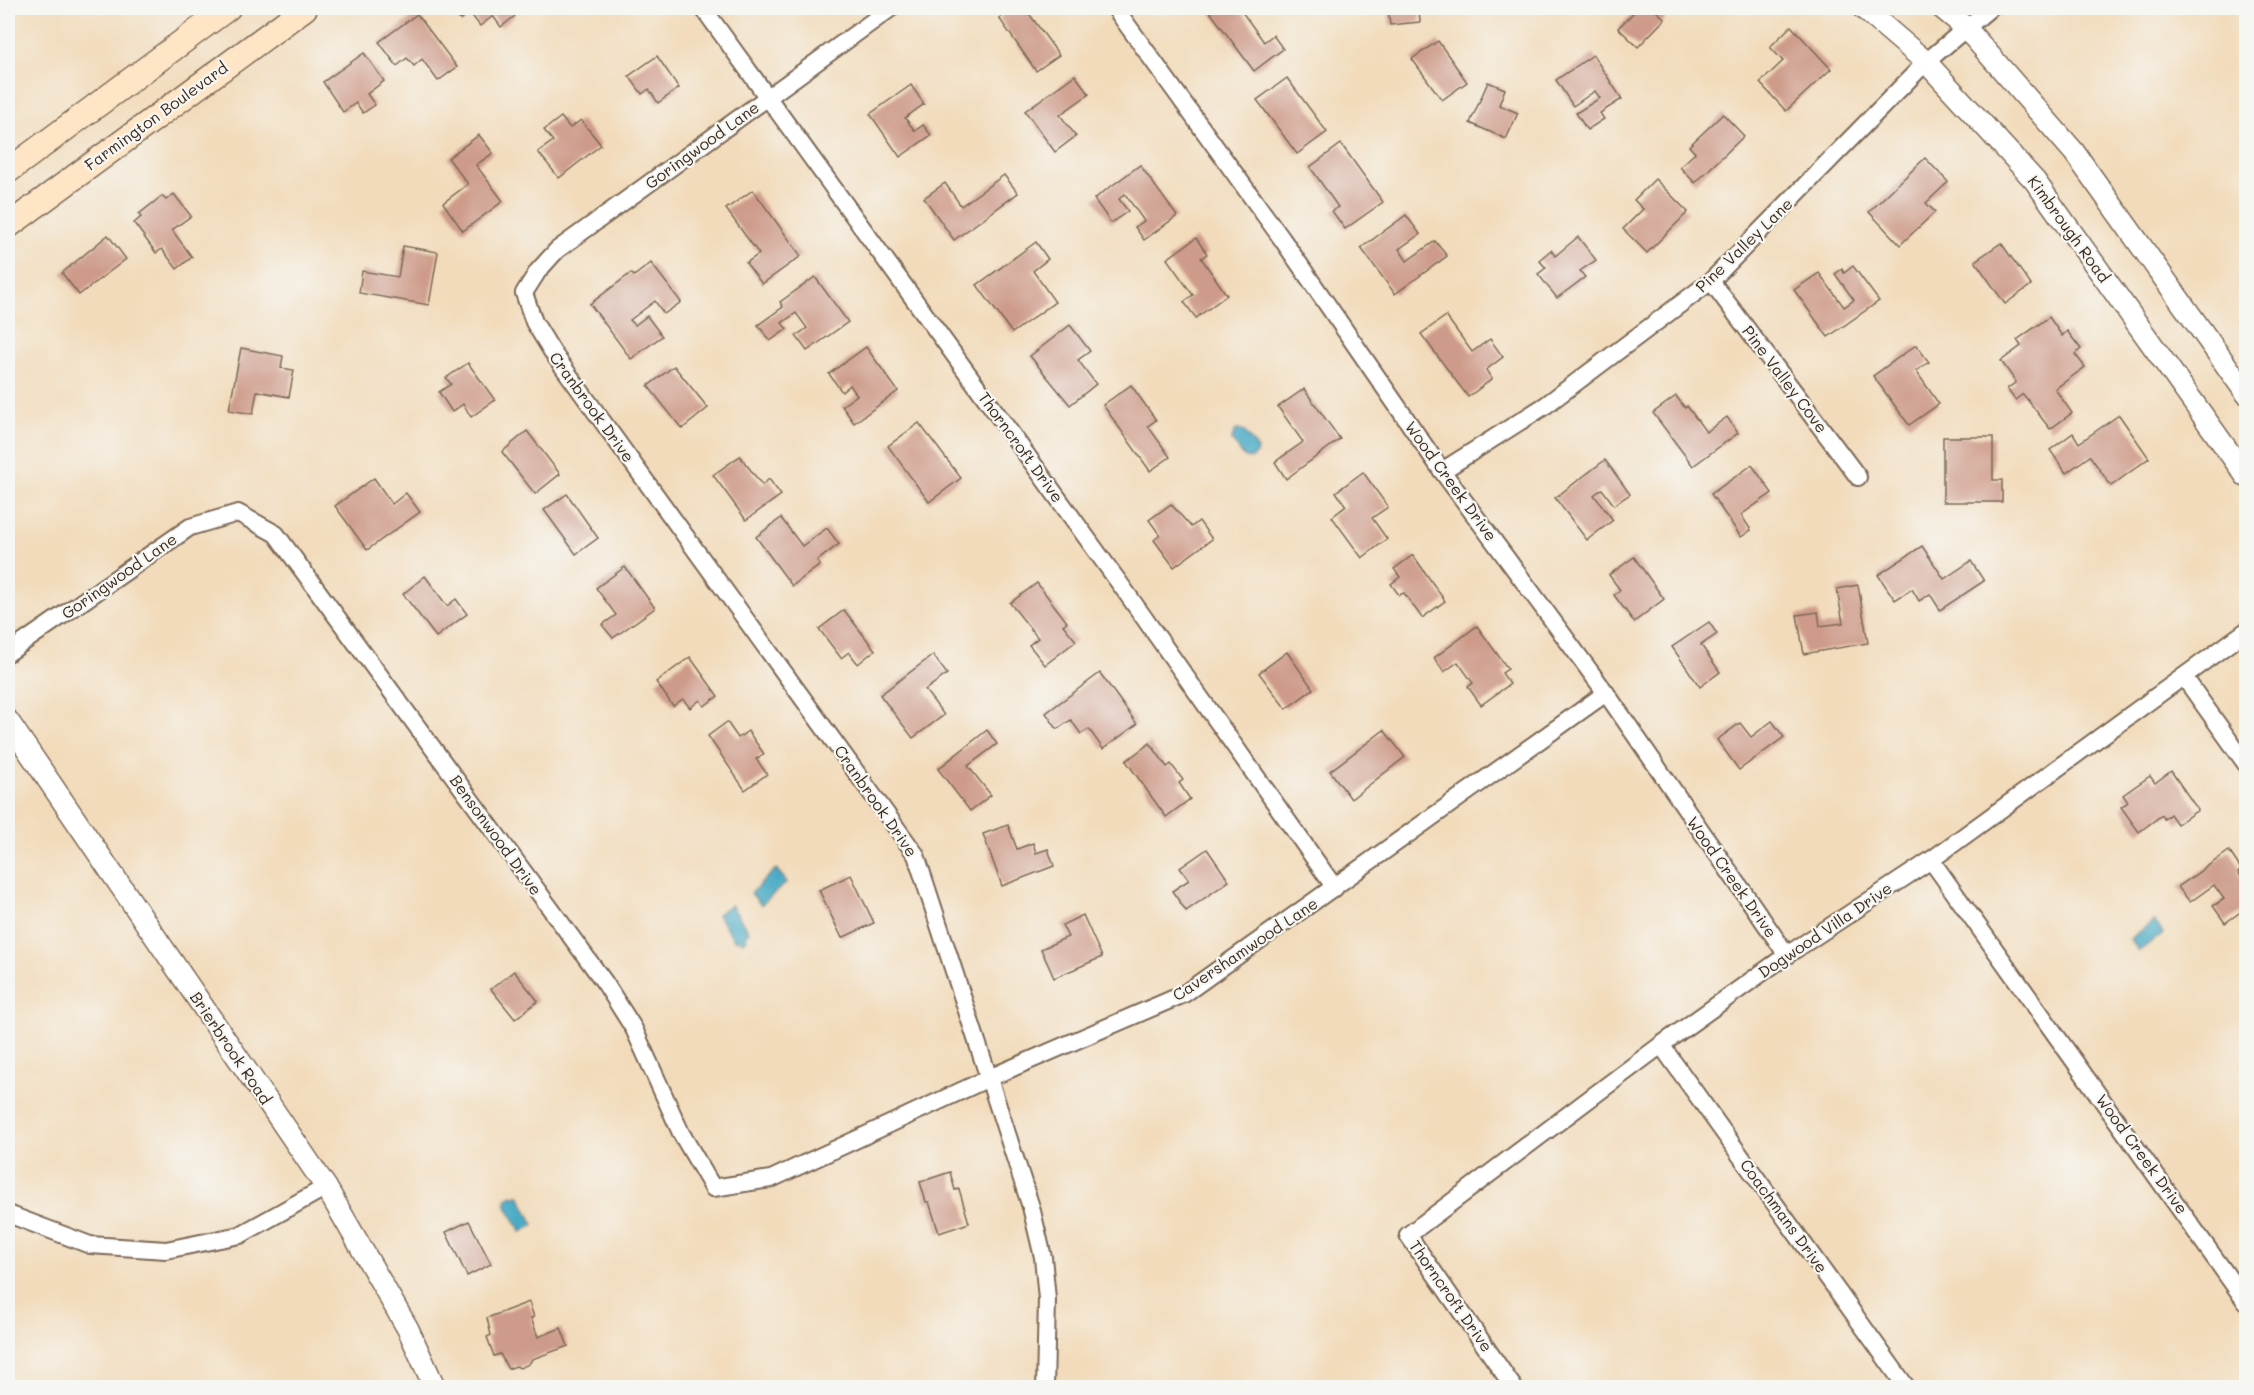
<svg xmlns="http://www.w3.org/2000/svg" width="2254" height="1395" font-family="Mali,sans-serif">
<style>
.water{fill:#45a9c4;stroke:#406a71;stroke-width:1.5}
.building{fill:#ce9b8a}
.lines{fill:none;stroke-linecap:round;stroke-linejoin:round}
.minor-casing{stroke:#7b6855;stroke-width:20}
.tertiary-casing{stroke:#7b6855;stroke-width:24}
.secondary-casing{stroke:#7b6855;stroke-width:27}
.minor{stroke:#fff;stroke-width:16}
.tertiary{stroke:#fff;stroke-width:21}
.secondary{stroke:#fde5c5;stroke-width:24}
.labels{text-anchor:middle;stroke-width:4.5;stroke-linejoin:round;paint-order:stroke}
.street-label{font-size:16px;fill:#3b2a1e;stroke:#f6f6f2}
</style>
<rect width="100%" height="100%" fill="#f6f6f2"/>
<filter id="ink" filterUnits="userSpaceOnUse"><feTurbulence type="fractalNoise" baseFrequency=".0167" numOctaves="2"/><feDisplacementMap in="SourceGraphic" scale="12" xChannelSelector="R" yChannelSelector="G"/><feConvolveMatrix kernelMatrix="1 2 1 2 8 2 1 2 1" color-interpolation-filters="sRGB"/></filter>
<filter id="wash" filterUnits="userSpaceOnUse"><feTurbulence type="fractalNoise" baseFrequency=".008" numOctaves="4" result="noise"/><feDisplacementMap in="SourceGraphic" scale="24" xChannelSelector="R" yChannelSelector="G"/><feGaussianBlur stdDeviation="1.35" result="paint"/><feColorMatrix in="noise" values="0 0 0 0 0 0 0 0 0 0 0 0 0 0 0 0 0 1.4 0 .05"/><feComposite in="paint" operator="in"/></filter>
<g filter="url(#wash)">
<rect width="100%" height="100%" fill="#f2dbbb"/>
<!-- water -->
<g class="water">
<path d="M1239,429L1244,431L1257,448L1256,454L1251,459L1244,457L1232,440L1234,432Z"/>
<path d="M776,869L787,882L761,905L751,893Z"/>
<path d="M731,905L749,932L745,935L747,939L742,942L740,938L735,941L717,914Z"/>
<path d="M2154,921L2163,933L2139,951L2130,939Z"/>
<path d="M513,1195L515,1197L519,1195L534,1225L521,1232L505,1203L508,1201L506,1198Z"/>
</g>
<g id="blocks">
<!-- building -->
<g class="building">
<path d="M451,8H508L515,16L501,27L493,16L480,26L470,13L460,20Z"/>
<path d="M1014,8H1025L1059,55L1036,71L999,18Z"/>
<path d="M1216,8H1248L1242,12L1264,42L1273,35L1283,49L1254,71L1210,12Z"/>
<path d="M1388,8H1419L1420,22L1390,25Z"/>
<path d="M1638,8H1653L1665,19L1638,47L1618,28Z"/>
<path d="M417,14L457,67L438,81L422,59L414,66L407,58L397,66L379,42Z"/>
<path d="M1791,26L1831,69L1786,111L1760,83L1783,61L1770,47Z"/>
<path d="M1438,41L1467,82L1442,100L1412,59Z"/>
<path d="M364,53L384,81L367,94L375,105L363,113L356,103L343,112L323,82Z"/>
<path d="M1593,55L1622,99L1600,113L1604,119L1587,130L1576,113L1600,98L1595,91L1573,106L1556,80Z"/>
<path d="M657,56L679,88L658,103L649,89L642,94L629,76Z"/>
<path d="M1075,75L1089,94L1060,115L1076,136L1055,152L1025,111Z"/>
<path d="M1287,78L1327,132L1297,154L1257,100Z"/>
<path d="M1488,82L1505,89L1499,105L1518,113L1506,139L1470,123Z"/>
<path d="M911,85L924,104L905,118L915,131L923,125L931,135L900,157L870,114Z"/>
<path d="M1723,114L1744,136L1695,183L1680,167L1695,153L1689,146Z"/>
<path d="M561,117L570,128L581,120L601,145L559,178L538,152L553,141L544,130Z"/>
<path d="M479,135L493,153L476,165L503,201L463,231L443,203L468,184L448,158Z"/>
<path d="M1341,144L1383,202L1345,229L1332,211L1338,207L1310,167Z"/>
<path d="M1925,158L1948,182L1926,203L1935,212L1900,245L1869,212Z"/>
<path d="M1140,165L1177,216L1144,240L1135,227L1144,221L1125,194L1119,199L1128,211L1111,223L1094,199Z"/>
<path d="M1004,175L1018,193L954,240L924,198L945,183L961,206Z"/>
<path d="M1655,179L1688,212L1647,253L1623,229L1643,209L1634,200Z"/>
<path d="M753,190L801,256L762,284L746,263L759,254L726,209Z"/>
<path d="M174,194L191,216L172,230L192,257L177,269L162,249L156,253L134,223L141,217L139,214L162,196L166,200Z"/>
<path d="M1406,215L1420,234L1399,249L1407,261L1435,241L1447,256L1395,294L1361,248Z"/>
<path d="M108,235L126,259L79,295L62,273Z"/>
<path d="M1578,237L1596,260L1580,271L1585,277L1557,298L1538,274L1546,268L1539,260L1551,250L1555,256Z"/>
<path d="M1196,238L1207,254L1201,258L1227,295L1196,318L1184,302L1193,295L1167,259Z"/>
<path d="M1036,242L1048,259L1033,271L1055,302L1012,333L977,285Z"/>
<path d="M2001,243L2031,285L2005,304L1975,261Z"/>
<path d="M403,246L438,252L429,305L359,293L362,271L398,277Z"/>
<path d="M651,263L681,302L664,314L655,301L630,320L635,325L647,316L662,336L631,359L590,304L631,273L634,276Z"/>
<path d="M1853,266L1879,301L1828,337L1794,290L1819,273L1844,307L1854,300L1835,274L1842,269L1844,273Z"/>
<path d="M815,277L848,322L807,351L796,336L807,328L796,313L782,323L787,329L770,341L758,325L783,307L780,302Z"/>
<path d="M1446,316L1472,352L1490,339L1503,357L1486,370L1492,379L1468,397L1421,334Z"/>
<path d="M2049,317L2062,336L2067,331L2081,349L2075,354L2085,367L2055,389L2072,413L2050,429L2023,394L2015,400L2007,389L2016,382L2001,361L2021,346L2017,340Z"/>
<path d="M1070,325L1090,351L1078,360L1096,384L1070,405L1030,356Z"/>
<path d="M1916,345L1929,362L1916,371L1939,404L1909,425L1873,376Z"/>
<path d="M866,347L898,391L854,423L842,406L857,395L850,385L842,392L829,374Z"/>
<path d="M241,348L283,356L281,368L294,370L289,397L257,391L253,414L229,410Z"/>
<path d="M468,363L495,400L471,417L463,404L452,412L439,392L451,384L446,378Z"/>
<path d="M674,366L708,408L682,429L648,386Z"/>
<path d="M1131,385L1156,420L1148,426L1170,457L1150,471L1103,405Z"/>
<path d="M1304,389L1340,439L1286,479L1275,462L1303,442L1278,407Z"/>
<path d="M1676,396L1685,408L1687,406L1706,432L1727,417L1738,433L1693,466L1653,413Z"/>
<path d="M2119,415L2149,458L2111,486L2090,456L2066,473L2050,450L2073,433L2079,443Z"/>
<path d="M919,423L961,478L929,502L888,446Z"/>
<path d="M527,431L560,474L535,494L502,452Z"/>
<path d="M1943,437H1993V480H2002V502H1943Z"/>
<path d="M740,456L762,485L769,479L781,495L746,520L713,475Z"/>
<path d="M1605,460L1630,494L1614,505L1602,489L1594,495L1613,520L1587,540L1555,498Z"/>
<path d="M1752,465L1772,493L1741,515L1751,530L1741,537L1711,494Z"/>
<path d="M1363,472L1388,507L1372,518L1387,539L1362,558L1332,517L1346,506L1336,492Z"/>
<path d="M374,478L392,504L406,493L420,512L367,550L335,506Z"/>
<path d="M567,494L598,538L576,554L544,510Z"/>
<path d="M1171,504L1191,527L1199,521L1212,539L1174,567L1154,540L1160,535L1149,520Z"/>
<path d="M781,518L802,546L827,528L839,544L817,561L820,565L792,586L756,537Z"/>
<path d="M1922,546L1944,579L1971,561L1984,581L1940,610L1930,594L1919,601L1912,589L1895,600L1878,575Z"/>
<path d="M1413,555L1445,601L1422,618L1404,593L1399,595L1391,584L1400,577L1394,569Z"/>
<path d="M1634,557L1664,599L1634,622L1614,595L1620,590L1609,575Z"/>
<path d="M625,567L655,608L613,638L602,625L616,615L596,588Z"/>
<path d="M425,576L447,606L456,599L467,614L436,637L403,594Z"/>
<path d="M1037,583L1067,622L1063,625L1076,641L1045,665L1029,645L1038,638L1010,603Z"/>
<path d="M1858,585L1868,643L1804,654L1797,615L1818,612L1820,626L1843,623L1837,589Z"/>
<path d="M844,610L875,650L858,664L849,652L841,658L819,629Z"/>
<path d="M1709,622L1717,634L1701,645L1720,672L1700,687L1672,647Z"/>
<path d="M1477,626L1508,669L1502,673L1510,684L1481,705L1468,687L1473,683L1458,662L1444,672L1434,658Z"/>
<path d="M1287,652L1313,689L1286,709L1259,673Z"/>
<path d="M933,655L947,674L925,690L944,715L913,738L880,695Z"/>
<path d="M690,657L718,696L704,706L700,700L690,708L683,699L673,706L656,682Z"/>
<path d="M1100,673L1137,724L1103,749L1089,729L1081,734L1071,720L1057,729L1046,713Z"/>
<path d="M1772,721L1784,737L1739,770L1717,740L1740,723L1751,737Z"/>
<path d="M727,722L738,738L748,731L764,754L756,759L767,774L745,790L708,736Z"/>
<path d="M987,730L997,744L968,766L991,795L970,811L938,769Z"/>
<path d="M1384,730L1405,757L1351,799L1330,771Z"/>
<path d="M1150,743L1167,767L1171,764L1183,780L1179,783L1190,799L1166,817L1126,761Z"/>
<path d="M2171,771L2198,810L2177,824L2170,814L2164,819L2162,815L2139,832L2121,807L2128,802L2123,795L2150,776L2155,783Z"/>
<path d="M1008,825L1017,849L1033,843L1036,853L1048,849L1054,866L1002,886L983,834Z"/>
<path d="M1207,849L1229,881L1186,911L1172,891L1189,880L1180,868Z"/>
<path d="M2229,851L2241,869L2238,872L2244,881L2246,879V908L2225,923L2213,906L2224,899L2214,885L2190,902L2178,887Z"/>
<path d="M851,875L874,923L842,938L819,890Z"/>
<path d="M1083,915L1102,957L1054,978L1041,949L1068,937L1062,925Z"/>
<path d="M514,971L538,1001L515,1019L491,989Z"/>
<path d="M950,1172L955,1190L959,1189L969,1223L939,1233L929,1202H926L920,1182Z"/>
<path d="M469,1221L491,1264L467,1276L446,1232Z"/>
<path d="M529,1302L534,1317L531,1318L538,1337L561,1328L568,1346L532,1359L529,1364L520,1368L516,1366L508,1369L500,1354L494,1356L487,1337L491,1335L487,1318Z"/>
</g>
</g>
</g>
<g filter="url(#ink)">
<use href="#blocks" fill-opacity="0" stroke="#7b6855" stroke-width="1.5"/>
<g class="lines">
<!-- minor casing -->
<g class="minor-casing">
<g id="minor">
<path d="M703,8L1123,588L1335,888"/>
<path d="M891,8L557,250L538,271L524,293L534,322L553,353L916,855L1031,1207L1043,1257L1047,1299L1045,1388"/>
<path d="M1115,8L1282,239L1442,471L1606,693L1787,955"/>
<path d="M1711,281L1858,477"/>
<path d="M1442,471L1546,405L1711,281L1926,62L1990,8"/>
<path d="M8,653L190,527L238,513L276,534L605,983L634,1029L681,1133L713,1188L771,1179L989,1078L1184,994L1606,693"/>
<path d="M2184,677L2246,764"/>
<path d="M1931,860L2246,1302"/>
<path d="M1661,1045L1907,1388"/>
<path d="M8,1214L90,1245L166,1250L240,1235L326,1187"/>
<path d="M1514,1388L1408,1235L1661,1045L1787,955L1931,860L2246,631"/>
</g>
</g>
<!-- tertiary casing -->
<g class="tertiary-casing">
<g id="tertiary">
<path d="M1863,8L1926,62L2035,181L2246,476"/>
<path d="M1942,8L1965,27L2074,152L2246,393"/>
<path d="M8,721L326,1187L408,1329L435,1388"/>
</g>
</g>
<!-- secondary casing -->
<g class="secondary-casing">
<g id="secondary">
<path d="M8,171L228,8"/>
<path d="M8,226L305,8"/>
</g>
</g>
<!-- minor -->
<use href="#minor" class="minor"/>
<!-- tertiary -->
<use href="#tertiary" class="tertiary"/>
<!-- secondary -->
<use href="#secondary" class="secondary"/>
</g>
</g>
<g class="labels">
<!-- street labels -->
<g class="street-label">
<text transform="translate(156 116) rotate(-36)" y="6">Farmington Boulevard</text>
<text transform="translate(702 145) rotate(-36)" y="6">Goringwood Lane</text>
<text transform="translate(2069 229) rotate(54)" y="6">Kimbrough Road</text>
<text transform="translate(1744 245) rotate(-44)" y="6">Pine Valley Lane</text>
<text transform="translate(1785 379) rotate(53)" y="6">Pine Valley Cove</text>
<text transform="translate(592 407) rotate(54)" y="6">Cranbrook Drive</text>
<text transform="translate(1021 447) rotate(54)" y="6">Thorncroft Drive</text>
<text transform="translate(1451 481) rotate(54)" y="6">Wood Creek Drive</text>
<text transform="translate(119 576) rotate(-35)" y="6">Goringwood Lane</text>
<text transform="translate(876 801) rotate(55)" y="6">Cranbrook Drive</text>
<text transform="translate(496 835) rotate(54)" y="6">Bensonwood Drive</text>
<text transform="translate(1732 877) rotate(55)" y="6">Wood Creek Drive</text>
<text transform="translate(1825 930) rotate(-34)" y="6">Dogwood Villa Drive</text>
<text transform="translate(1245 949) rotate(-34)" y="6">Cavershamwood Lane</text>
<text transform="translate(231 1048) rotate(56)" y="6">Brierbrook Road</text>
<text transform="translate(2142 1154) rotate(54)" y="6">Wood Creek Drive</text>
<text transform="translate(1784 1216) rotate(54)" y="6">Coachmans Drive</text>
<text transform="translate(1451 1296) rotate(55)" y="6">Thorncroft Drive</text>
</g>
</g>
<!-- margin -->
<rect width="2254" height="1395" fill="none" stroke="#f6f6f2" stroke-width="30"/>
</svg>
